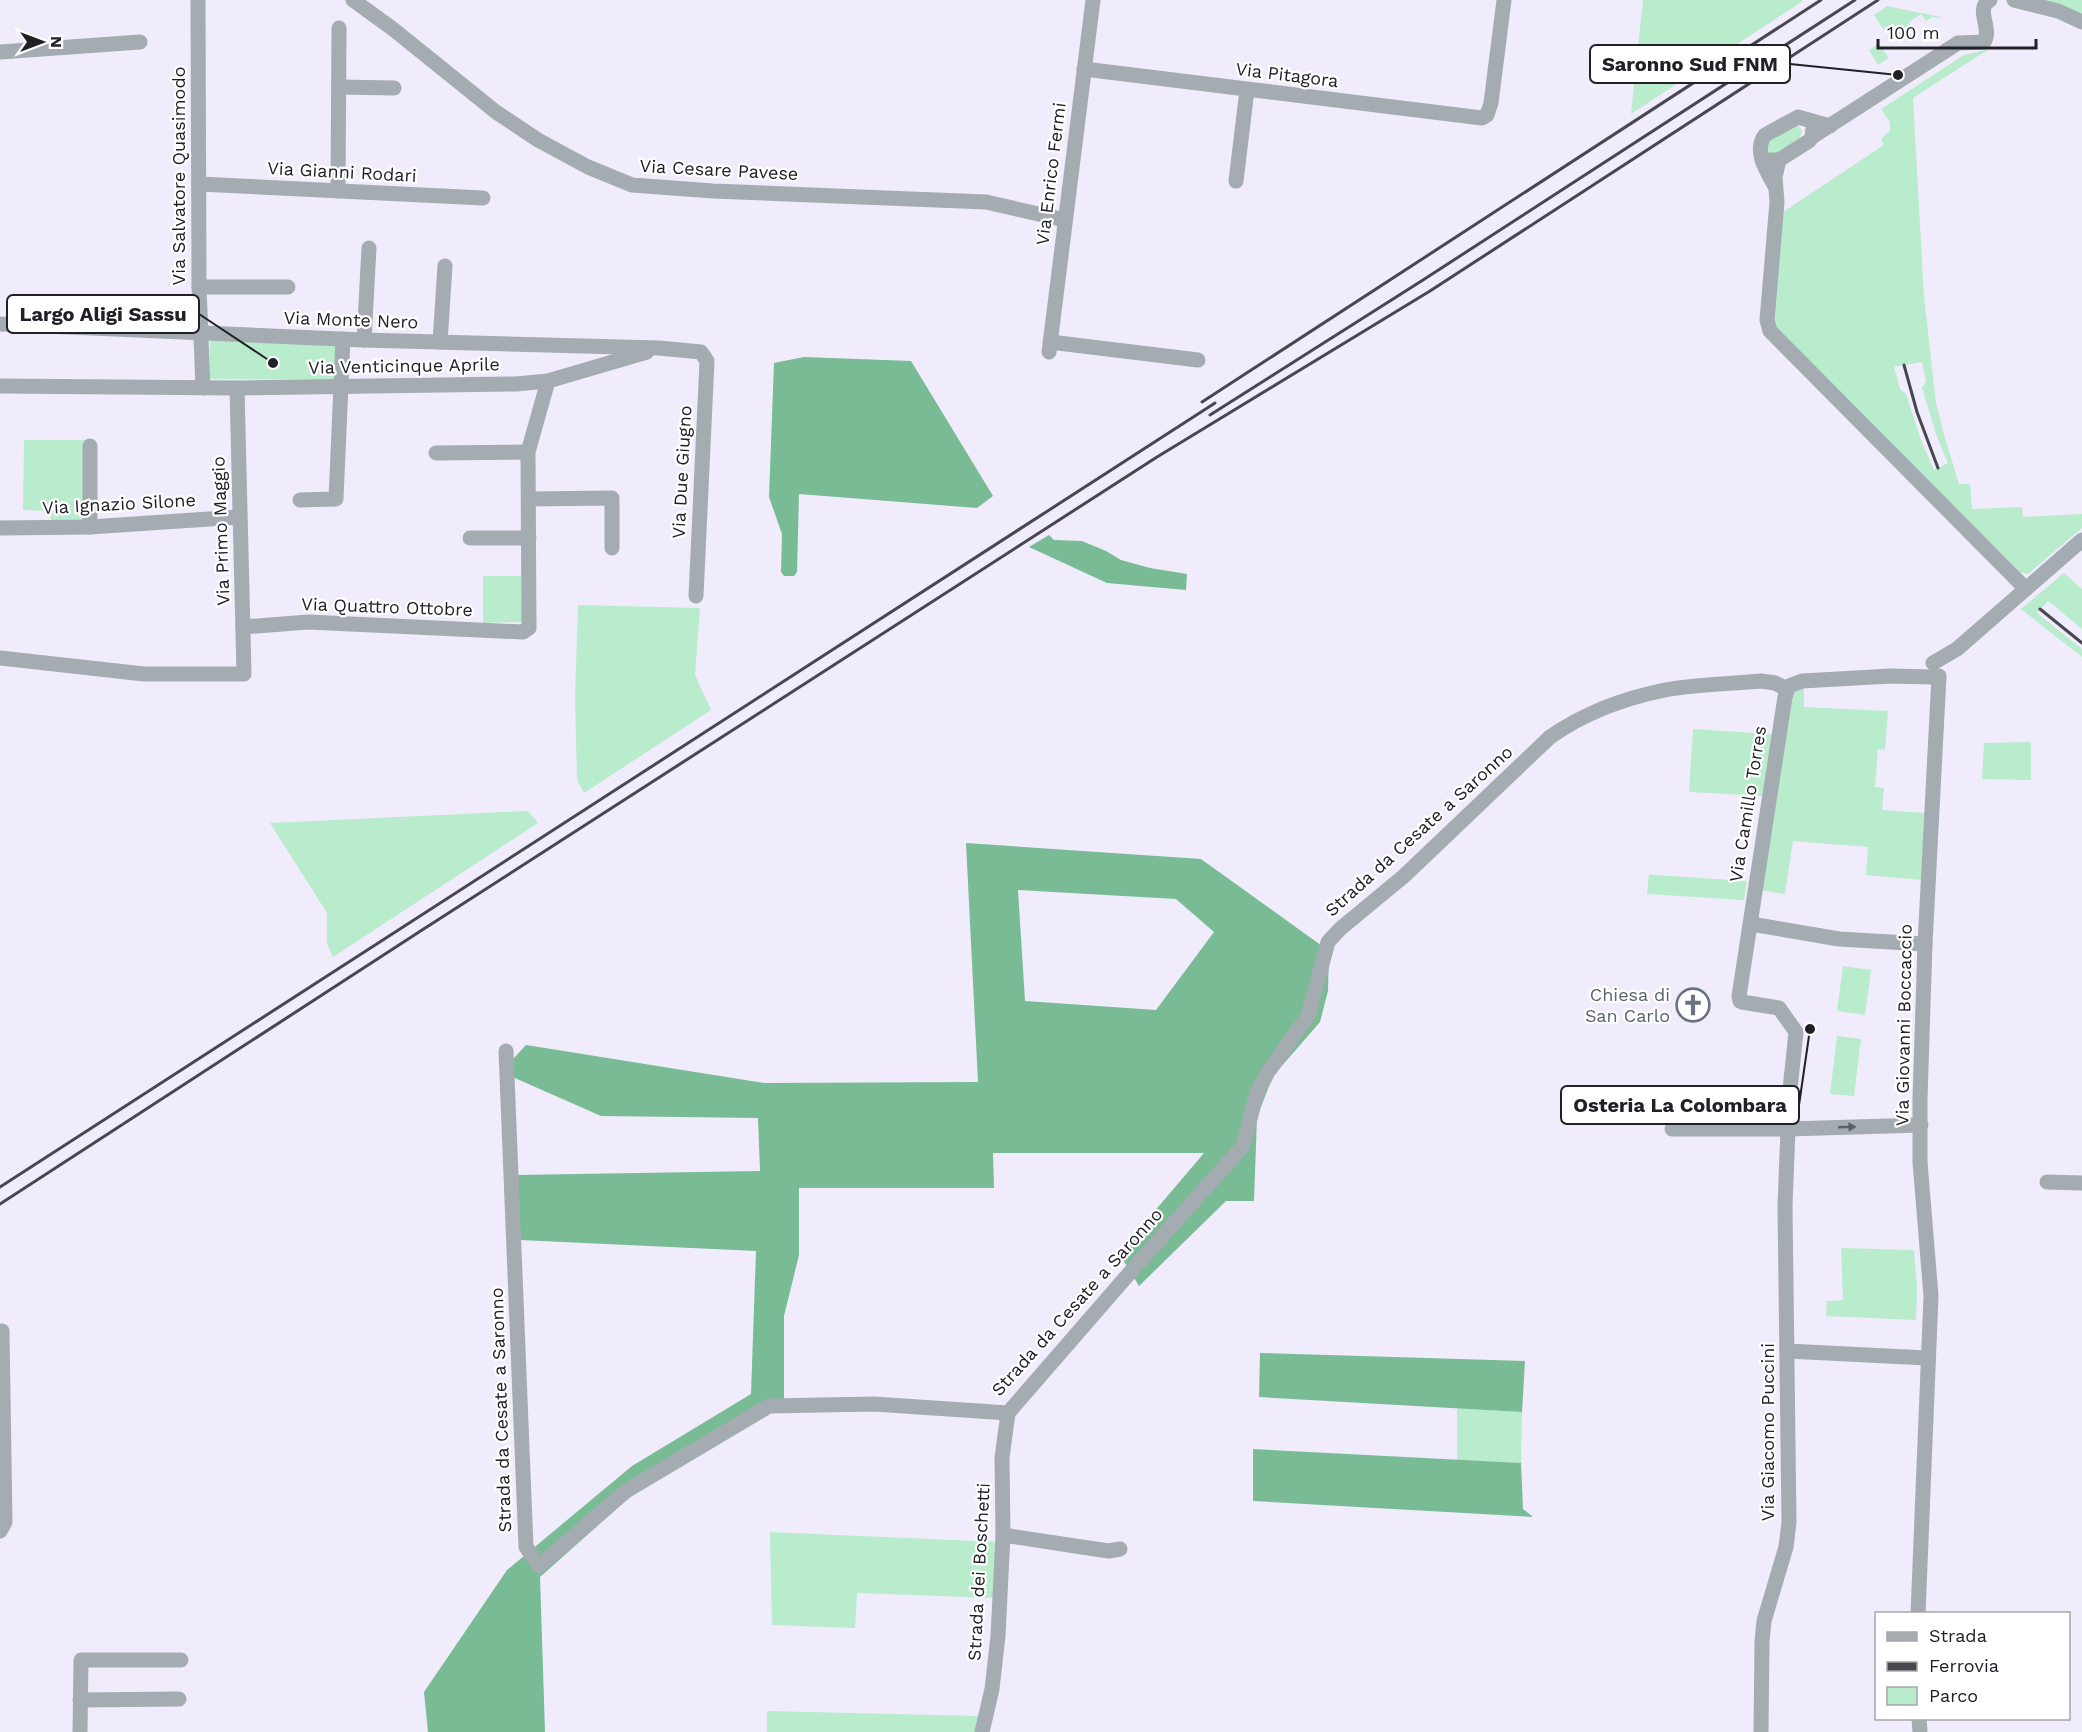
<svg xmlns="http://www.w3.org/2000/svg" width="2082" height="1732" font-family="'Work Sans',sans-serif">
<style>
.green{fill:#b9eccc;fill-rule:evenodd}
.forest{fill:#78bb94;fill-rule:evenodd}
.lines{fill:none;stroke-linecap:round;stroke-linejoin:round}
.minor{stroke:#a4acb2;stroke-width:15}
.rail{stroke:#48474f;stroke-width:3}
.oneway{fill:#5c5f66}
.labels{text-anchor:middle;stroke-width:4.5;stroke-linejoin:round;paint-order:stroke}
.street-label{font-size:18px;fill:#212027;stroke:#fff}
.worship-label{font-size:18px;fill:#5b616d;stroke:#fff;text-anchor:end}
.leader{fill:none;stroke:#212027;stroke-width:2}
.callout-dot{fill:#212027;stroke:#fff;stroke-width:2}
.callout{fill:#fff;stroke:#212027;stroke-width:2}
.callout-label{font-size:20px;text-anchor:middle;font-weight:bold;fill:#212027}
</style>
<rect width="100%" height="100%" fill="#f0ecfc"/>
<!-- green -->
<g class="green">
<path d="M1643,0H1802L1803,1L1631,114Z"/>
<path d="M2040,0H2082V15Z"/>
<path d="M1887,6L1946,18L1932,17L1926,21L1921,14L1909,22L1913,29C1892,43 1885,33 1874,15Z"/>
<path d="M1879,44L1889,58L1878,65L1869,50Z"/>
<path d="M1989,49L1913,98L1924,297L1936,403L1945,438L1959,484H1970L1972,509L2022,507L2023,517L2082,514V528L2028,574L2020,572L1776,328L1773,321L1783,212L1884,145L1881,139L1890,131V122L1881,109L1964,55ZM1922,362L1926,381L1922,388L1937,437L1948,463L1934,470L1921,440L1906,394L1900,389L1894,367Z"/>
<path d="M1798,125L1802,131L1800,138L1775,154L1768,155L1764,143Z"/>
<path d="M210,337L337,341L335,380L210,379Z"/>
<path d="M24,440H86L85,523H51V511L23,510Z"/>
<path d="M2064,573L2082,589V629L2048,601L2037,613L2082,649V657L2021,609Z"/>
<path d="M483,576H521L522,622L483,623Z"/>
<path d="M578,605L700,608L695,675L711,710L584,793L577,780L575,698Z"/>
<path d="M1804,687V707L1888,711L1885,750L1878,749L1875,787L1884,788L1882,810L1926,813L1922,880L1866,875L1868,847L1793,841L1785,894L1760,890L1791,700L1796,691Z"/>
<path d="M1693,729L1772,734L1762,796L1689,792Z"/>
<path d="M2031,742V780L1982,779L1984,743Z"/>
<path d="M528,811L538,823L333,957L327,944V913L270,823Z"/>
<path d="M1649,874L1656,875L1747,881L1744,900L1647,894Z"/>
<path d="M1843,966L1871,970L1865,1015L1837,1011Z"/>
<path d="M1837,1036L1861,1039L1854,1096L1830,1094Z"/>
<path d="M1841,1248L1914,1250L1917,1287L1916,1320L1826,1316L1827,1301L1843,1300Z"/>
<path d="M1457,1408L1522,1412L1521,1463L1457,1460Z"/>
<path d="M770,1532L998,1542L996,1598L857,1593L855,1628L772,1625Z"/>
<path d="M767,1711L981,1716L977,1732H767Z"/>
</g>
<!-- forest -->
<g class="forest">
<path d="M804,357L911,361L993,496L977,508L799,494L797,572L794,576H784L781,572L782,534L769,497L774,363Z"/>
<path d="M1049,535L1054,540L1082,541L1106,551L1121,560L1150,568L1187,574L1186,590L1107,583L1029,547Z"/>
<path d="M966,843L1201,859L1329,951L1328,991L1320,1022L1273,1076L1257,1117L1254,1201H1226L1139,1286L1119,1253L1204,1153H993L994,1188H799V1255L784,1316V1402L631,1496L540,1577L545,1732H428L424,1692L507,1570L632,1466L751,1394L756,1251L520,1240L516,1175L760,1171L758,1118L601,1116L501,1072L526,1045L764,1083L978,1082ZM1018,890L1176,899L1214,932L1156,1010L1025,1001Z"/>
<path d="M1260,1353L1525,1361L1522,1412L1259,1397Z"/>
<path d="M1253,1449L1521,1463L1523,1509L1533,1517L1253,1501Z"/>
</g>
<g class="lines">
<!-- minor -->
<g class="minor">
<path d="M198,0L199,287L203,388"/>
<path d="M353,0L393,29L496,112L538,140L588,167L632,185L713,191L986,202L1065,220"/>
<path d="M2014,0L2058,11L2082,22"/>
<path d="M0,52L140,42"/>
<path d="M1084,69L1482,118L1487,115L1491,103L1504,0"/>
<path d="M339,87L394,88"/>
<path d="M1812,137L1958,43L1984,42C1993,28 1974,9 1990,0"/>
<path d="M1770,160H1779L1809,141L1812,137L1813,129"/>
<path d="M1779,160L1775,177L1777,202L1767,320L1770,331L2026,589"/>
<path d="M1236,181L1247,90"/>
<path d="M199,184L483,198"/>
<path d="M1775,186C1767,172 1753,151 1765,135L1798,117L1830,126"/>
<path d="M338,191L339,28"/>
<path d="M199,287H288"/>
<path d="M0,324L364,340L659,348L701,352L707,361L696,596"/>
<path d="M364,340L369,248"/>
<path d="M440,342L445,266"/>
<path d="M1050,342L1198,360"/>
<path d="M1049,352L1093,0"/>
<path d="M0,386L237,388L516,384L548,381L647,352"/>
<path d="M436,453L528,452"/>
<path d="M529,499L612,498V548"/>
<path d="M300,500L336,499L343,339"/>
<path d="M90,527V446"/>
<path d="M0,528L90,527L239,517"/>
<path d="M470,538H529"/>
<path d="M243,627L308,622L523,632L529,628L528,452L548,381"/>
<path d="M0,658L144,674H244L237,388"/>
<path d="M1933,663L1957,649L2082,540"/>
<path d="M1751,924L1839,939L1925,944"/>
<path d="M506,1051L526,1547L539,1566L626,1491L769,1406L874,1404L1008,1413"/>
<path d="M1672,1129H1788L1921,1125"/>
<path d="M2047,1182L2082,1183"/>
<path d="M1787,1351L1927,1358"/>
<path d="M1008,1413L1140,1261L1243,1146L1257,1092L1268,1072L1308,1016L1328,942L1340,929L1404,876L1550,737C1583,714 1625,698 1665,690C1696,684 1730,684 1761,681L1775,683L1787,689"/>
<path d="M0,1531L5,1522L2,1331"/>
<path d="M1003,1535L1095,1549L1109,1551L1120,1549"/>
<path d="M1918,1614L1931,1296L1920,1162V1098L1925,944L1939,676"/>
<path d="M80,1700L179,1699"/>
<path d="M1919,1718L1920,1732"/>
<path d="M80,1732L81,1660H181"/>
<path d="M982,1732L992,1689L998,1636L1003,1535L1002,1458L1008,1413"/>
<path d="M1761,1732L1762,1642L1764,1621L1786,1547L1789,1522L1785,1206L1788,1129L1787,1118L1796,1032L1779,1008L1742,1002L1740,1001L1739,996L1785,697L1789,686L1802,681L1891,676L1932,677"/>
</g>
<!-- rail -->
<g class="rail">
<path d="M1904,365L1917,412L1938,468"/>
<path d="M1202,402L1821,0"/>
<path d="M1210,415L1423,280L1855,0"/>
<path d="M2040,609L2082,643"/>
<path d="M0,1187L1215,403"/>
<path d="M0,1204L419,932L1157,457L1430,291L1878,0"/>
</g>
</g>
<!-- one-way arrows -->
<defs><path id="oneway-solid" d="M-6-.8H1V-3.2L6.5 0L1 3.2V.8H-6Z" transform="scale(1.5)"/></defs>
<use class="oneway" href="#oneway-solid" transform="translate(1847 1127) rotate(-2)"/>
<!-- icons -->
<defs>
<g id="church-ring" transform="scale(1.725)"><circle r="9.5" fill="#fff" stroke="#6b7280" stroke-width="1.5"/><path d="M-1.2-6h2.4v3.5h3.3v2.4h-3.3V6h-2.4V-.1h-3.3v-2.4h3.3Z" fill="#6b7280"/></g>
</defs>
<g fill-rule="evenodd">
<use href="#church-ring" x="1693" y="1005"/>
</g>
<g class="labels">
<!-- street labels -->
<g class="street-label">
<text transform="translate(1287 75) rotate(7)" y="6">Via Pitagora</text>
<text transform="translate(719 170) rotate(3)" y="6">Via Cesare Pavese</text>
<text transform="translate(342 172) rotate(3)" y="6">Via Gianni Rodari</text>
<text transform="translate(1051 174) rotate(-83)" y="6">Via Enrico Fermi</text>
<text transform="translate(179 176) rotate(-90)" y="6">Via Salvatore Quasimodo</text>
<text transform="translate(351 320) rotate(2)" y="6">Via Monte Nero</text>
<text transform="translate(404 366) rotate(-1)" y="6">Via Venticinque Aprile</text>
<text transform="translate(682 472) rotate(-87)" y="6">Via Due Giugno</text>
<text transform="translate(119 504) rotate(-3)" y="6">Via Ignazio Silone</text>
<text transform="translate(221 531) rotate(-92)" y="6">Via Primo Maggio</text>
<text transform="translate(387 607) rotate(2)" y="6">Via Quattro Ottobre</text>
<text transform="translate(1748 804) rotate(-81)" y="6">Via Camillo Torres</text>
<text transform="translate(1419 831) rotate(-42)" y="6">Strada da Cesate a Saronno</text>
<text transform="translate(1904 1025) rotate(-89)" y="6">Via Giovanni Boccaccio</text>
<text transform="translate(1077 1302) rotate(-48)" y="6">Strada da Cesate a Saronno</text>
<text transform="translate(501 1410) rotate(-92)" y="6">Strada da Cesate a Saronno</text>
<text transform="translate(1768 1432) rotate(-90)" y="6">Via Giacomo Puccini</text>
<text transform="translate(979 1572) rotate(-87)" y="6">Strada dei Boschetti</text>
</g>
<!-- worship labels -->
<g class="worship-label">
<text x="1670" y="1001">Chiesa di<tspan x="1670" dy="21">San Carlo</tspan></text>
</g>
</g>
<!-- callouts -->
<path class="leader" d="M1898 75L1790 64M273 363L199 314M1810 1029L1799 1105"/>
<g class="callout-dot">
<circle cx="1898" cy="75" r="6"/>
<circle cx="273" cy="363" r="6"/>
<circle cx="1810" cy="1029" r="6"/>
</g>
<g class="callout">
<rect x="1590" y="45" width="200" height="38" rx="6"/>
<rect x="7" y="295" width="192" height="38" rx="6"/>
<rect x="1561" y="1086" width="238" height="38" rx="6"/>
</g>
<g class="callout-label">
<text x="1690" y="71">Saronno Sud FNM</text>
<text x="103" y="321">Largo Aligi Sassu</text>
<text x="1680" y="1112">Osteria La Colombara</text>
</g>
<!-- legend -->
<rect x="1875" y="1612" width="195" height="108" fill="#ffffff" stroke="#a6a6a9" stroke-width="1.5"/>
<rect x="1887" y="1632" width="30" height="9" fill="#a4acb2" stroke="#a6a6a9" stroke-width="1.5"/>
<text x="1929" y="1642" font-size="18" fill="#212027">Strada</text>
<rect x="1887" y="1662" width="30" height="9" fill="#48474f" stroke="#a6a6a9" stroke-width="1.5"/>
<text x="1929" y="1672" font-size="18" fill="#212027">Ferrovia</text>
<rect x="1887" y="1687" width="30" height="18" fill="#b9eccc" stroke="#a6a6a9" stroke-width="1.5"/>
<text x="1929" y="1702" font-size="18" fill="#212027">Parco</text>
<!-- north arrow -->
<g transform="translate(42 42) rotate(90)" stroke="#ffffff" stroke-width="4.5" paint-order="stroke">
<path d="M0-4.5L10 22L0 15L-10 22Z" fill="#212027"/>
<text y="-9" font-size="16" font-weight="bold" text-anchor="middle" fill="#212027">N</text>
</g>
<!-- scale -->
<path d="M1878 39v9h158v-9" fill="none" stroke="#212027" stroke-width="3"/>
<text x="1887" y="39" font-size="18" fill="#212027" stroke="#ffffff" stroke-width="4.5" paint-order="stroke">100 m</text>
</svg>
